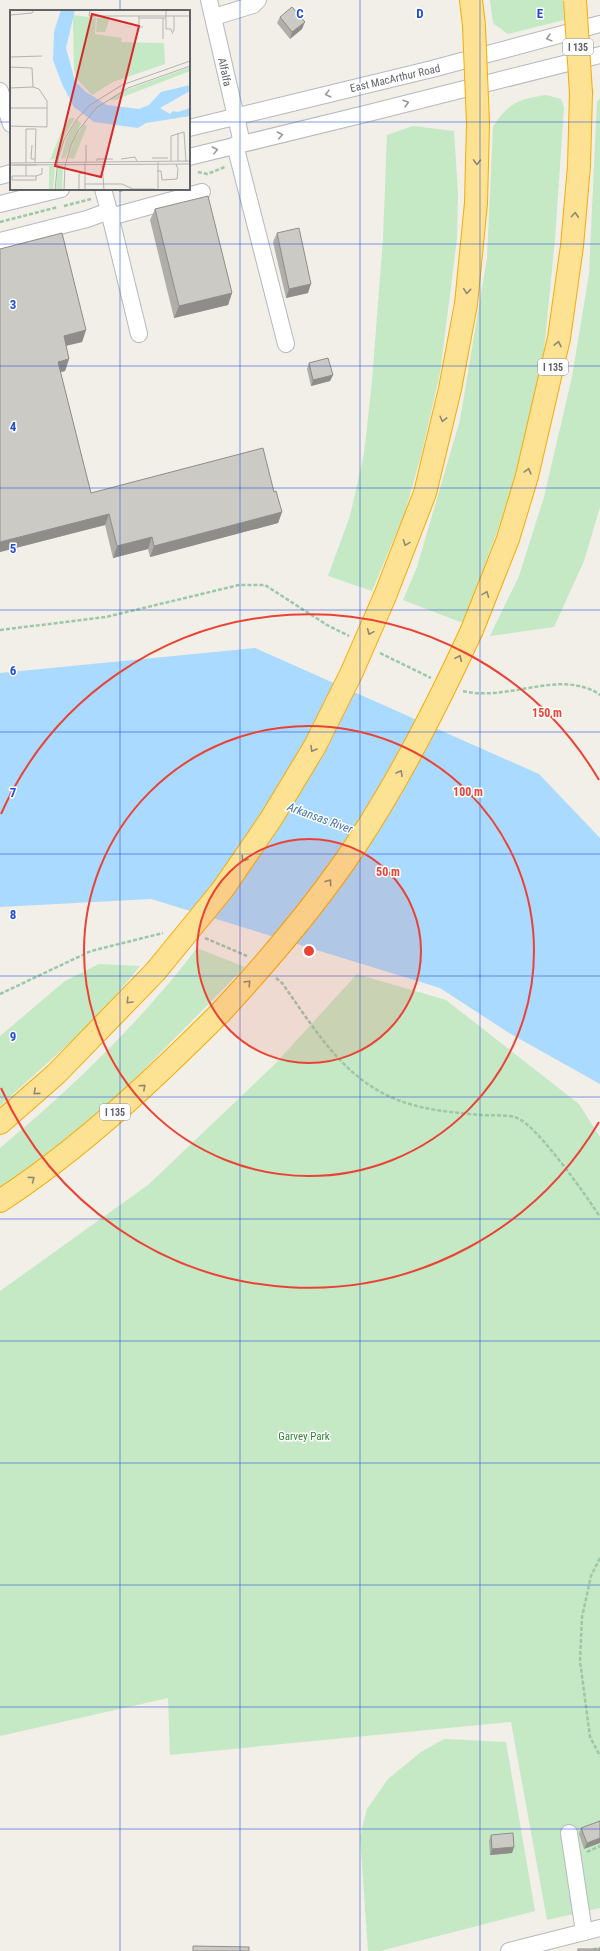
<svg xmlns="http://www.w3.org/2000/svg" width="600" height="1951" font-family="'Roboto Condensed',sans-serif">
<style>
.green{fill:#c5e8c5}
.water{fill:#aadaff}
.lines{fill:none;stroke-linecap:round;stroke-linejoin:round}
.minor-casing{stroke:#b5b8bc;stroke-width:18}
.highway-casing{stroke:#f9ab00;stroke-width:24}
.path{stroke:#9cc7a9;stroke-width:2.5;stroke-dasharray:4 2;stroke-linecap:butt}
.minor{stroke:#fff;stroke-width:16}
.highway{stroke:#fde293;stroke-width:22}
.highway-bridge-casing{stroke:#f9ab00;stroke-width:24;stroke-linecap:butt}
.highway-bridge{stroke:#fde293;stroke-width:22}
.wall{fill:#afaea9}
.shaded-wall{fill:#8f8d8a}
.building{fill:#cccac5;stroke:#8f8d8a}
.oneway{stroke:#979a9d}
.oneway2{stroke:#8e8975}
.grid{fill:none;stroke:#1d4ed8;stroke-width:1;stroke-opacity:0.55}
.ring{fill:none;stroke:#ea4335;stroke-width:2}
.labels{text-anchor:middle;stroke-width:3;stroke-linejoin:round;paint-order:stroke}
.shield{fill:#fff;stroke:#8f9295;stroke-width:1}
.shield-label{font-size:10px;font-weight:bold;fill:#5f6368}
.street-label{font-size:11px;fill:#5f6368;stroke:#fff}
.park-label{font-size:11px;fill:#348238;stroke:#fff}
.water-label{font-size:12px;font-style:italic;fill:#4174aa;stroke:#fff}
.inset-road{fill:none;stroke:#b3b3b1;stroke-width:1}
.view{fill:#d62828;fill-opacity:0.15;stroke:#d62828;stroke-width:2}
.inset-edge{fill:none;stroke:#5f6368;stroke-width:2}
.grid-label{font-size:13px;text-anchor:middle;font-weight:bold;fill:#1d4ed8;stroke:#fff;stroke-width:3;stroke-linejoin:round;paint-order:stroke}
.centre{fill:#ea4335;stroke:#fff;stroke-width:2}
.ring-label{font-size:12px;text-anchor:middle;font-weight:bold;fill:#ea4335;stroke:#fff;stroke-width:3;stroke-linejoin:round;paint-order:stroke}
</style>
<rect width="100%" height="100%" fill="#f1efe8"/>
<!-- green -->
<g class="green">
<path d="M490,0H563L564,20L508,34L493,23Z"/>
<path d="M546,95L561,99L564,107L555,239L544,351L521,455L501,521L463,623L403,600L417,567L460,420L487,258L493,127C508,103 519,99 546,95Z"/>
<path d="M600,99V507L584,561L554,627L490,636L519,576L544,497L572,377L589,274L597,101Z"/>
<path d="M413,126L454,131L458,193L457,239L440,373L421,456L405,512L372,591L328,576L350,516L364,454L372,381L383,239L387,135Z"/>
<path d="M197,948L245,967L106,1108L43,1160L0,1189V1148C72,1088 140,1023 197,948Z"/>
<path d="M99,964L140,966L98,1017L0,1106V1036L65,981Z"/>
<path d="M357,974L446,1000L579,1104L600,1137V1908L547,1920L511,1722L170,1755L168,1698L0,1736V1291L148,1185L274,1065Z"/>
<path d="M444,1739L506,1742L535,1911L380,1951H368L360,1836L367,1809L388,1779L421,1752Z"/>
</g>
<!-- water -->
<path class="water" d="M255,648L539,774L600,838V1084L509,1033L440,988L151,899L0,907V673Z"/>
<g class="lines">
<!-- minor casing -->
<g class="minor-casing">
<g id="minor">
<path d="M209,0L242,143"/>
<path d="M214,17L253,5L258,0"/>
<path d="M0,91L11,124"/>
<path d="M189,128L432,69L600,24"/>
<path d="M235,145L286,344"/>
<path d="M189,157L365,114L600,55"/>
<path d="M0,176L11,173"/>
<path d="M0,204L61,189"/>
<path d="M109,211L139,334"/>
<path d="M110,217L202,192"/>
<path d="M0,241L87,219L109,211L103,189"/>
<path d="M569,1833L584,1932"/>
<path d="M509,1951L600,1928"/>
</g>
</g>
<!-- highway casing -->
<g class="highway-casing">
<g id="highway">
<path d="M471,0L474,26"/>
<path d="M385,596L425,493L450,389L466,304L476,203L478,123"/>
<path d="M472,630L508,539L527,476L559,338L572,246L579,166L581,93"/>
<path d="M0,1123L56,1074L155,972"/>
<path d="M0,1201C81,1148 152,1081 221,1012"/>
</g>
</g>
<!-- path -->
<g class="path">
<path d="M198,172L207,174L225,167"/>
<path d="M119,191L128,189"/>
<path d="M64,206L91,199"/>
<path d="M0,222L58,207"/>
<path d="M0,630L106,617L239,585H265L327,625L349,636"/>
<path d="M380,653L431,678"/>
<path d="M463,691C503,701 550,675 586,688C591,689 596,692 600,695"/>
<path d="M205,938L247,956"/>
<path d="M276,978L282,983C310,1022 336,1067 379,1091C410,1109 446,1112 481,1115C492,1116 507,1114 517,1118C536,1124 588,1198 600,1217"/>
<path d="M0,994L91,951L163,933"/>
<path d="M600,1558L591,1576L582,1617L580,1661L590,1737L600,1756"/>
<path d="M587,1852L600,1846"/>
<path d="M587,1951L600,1948"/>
</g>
<!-- minor -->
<use href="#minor" class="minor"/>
<!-- highway -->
<use href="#highway" class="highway"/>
<!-- highway-bridge casing -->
<g class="highway-bridge-casing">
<g id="highway-bridge">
<path d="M575,0L581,93"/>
<path d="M474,26L478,123"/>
<path d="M155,972L223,889L271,819L315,746L351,674L385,596"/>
<path d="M221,1012C270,959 316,905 356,845C401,777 438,704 472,630"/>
</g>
</g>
<!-- highway-bridge -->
<use href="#highway-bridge" class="highway-bridge"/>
</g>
<!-- wall -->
<g class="wall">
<path d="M280,17L302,29L290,39L277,23Z"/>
<path d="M155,209L232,293L228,305L174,318L150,220Z"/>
<path d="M277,233L308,293L286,298L273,242Z"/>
<path d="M0,249L86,330L82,342L66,346L69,359L65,371L60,372L91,493L274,492L282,512L278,523L150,557L148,549L113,558L105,525L0,552Z"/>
<path d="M309,363L333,375L330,381L311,386L307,369Z"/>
<path d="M600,1821L584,1849L579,1834L581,1828Z"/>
<path d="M491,1835L514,1847L512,1853L490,1855L489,1841Z"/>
</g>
<!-- shaded-wall -->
<g class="shaded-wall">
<path d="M305,22L302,29L290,39L292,32Z"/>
<path d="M311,284L308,293L286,298L289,289Z"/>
<path d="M232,293L228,305L174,318L179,306Z"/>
<path d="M86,330L82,342L60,347L64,336Z"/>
<path d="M69,359L65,371L54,374L58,362Z"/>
<path d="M333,375L330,381L311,386L313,380Z"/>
<path d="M282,512L278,523L150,557L154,546Z"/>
<path d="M109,514L105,525L0,552V542Z"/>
<path d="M152,537L148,549L113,558L117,546Z"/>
<path d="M600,1838V1843L584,1849L587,1843Z"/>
<path d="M514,1847L512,1853L490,1855L492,1849Z"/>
</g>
<!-- building -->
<g class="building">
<path d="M292,7L305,22L292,32L280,17Z"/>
<path d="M208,196L232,293L179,306L155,209Z"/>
<path d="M299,228L311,284L289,289L277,233Z"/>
<path d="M62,233L86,330L64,336L69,359L58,362L91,493L263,448L274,492L276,491L282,512L154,546L152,537L117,546L109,514L0,542V249Z"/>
<path d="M328,358L333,375L313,380L309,363Z"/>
<path d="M600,1821V1838L587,1843L581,1828Z"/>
<path d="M513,1833L514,1847L492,1849L491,1835Z"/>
<path d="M193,1946L249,1947V1951H193Z"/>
<rect x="578" y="1949" width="22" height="2"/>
</g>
<!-- one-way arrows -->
<defs><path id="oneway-chevron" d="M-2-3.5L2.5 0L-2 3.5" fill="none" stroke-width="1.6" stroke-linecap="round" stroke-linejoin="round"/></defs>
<g class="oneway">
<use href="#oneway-chevron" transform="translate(549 38) rotate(165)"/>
<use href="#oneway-chevron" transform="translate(328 94) rotate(166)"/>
<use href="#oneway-chevron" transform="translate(406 103) rotate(-16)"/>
<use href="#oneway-chevron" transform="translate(280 135) rotate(-13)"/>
<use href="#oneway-chevron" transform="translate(215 150) rotate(-14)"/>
</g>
<g class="oneway2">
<use href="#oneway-chevron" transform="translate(477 162) rotate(91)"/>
<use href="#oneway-chevron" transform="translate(575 215) rotate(-85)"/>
<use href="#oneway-chevron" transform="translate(467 291) rotate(96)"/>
<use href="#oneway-chevron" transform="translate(558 344) rotate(-78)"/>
<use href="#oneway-chevron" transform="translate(443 419) rotate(104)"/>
<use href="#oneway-chevron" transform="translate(528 471) rotate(-75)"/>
<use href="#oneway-chevron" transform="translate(406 543) rotate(111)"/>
<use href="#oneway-chevron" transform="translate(486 594) rotate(-69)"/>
<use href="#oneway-chevron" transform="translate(370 632) rotate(114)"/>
<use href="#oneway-chevron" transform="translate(459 658) rotate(-65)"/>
<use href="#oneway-chevron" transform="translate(313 749) rotate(120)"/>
<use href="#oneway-chevron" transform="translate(400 773) rotate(-60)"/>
<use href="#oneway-chevron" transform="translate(244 859) rotate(124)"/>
<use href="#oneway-chevron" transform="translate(329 882) rotate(-54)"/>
<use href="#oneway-chevron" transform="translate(248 983) rotate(-47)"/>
<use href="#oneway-chevron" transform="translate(129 1001) rotate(133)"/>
<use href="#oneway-chevron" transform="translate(143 1087) rotate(-42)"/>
<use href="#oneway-chevron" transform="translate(36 1092) rotate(139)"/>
<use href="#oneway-chevron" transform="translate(32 1179) rotate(-37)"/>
</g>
<!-- grid -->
<path class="grid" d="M120,0V11M240,0V1951M360,0V1951M480,0V1951M0,122H11M189,122H600M120,189V1951M0,244H600M0,366H600M0,488H600M0,610H600M0,732H600M0,854H600M0,976H600M0,1097H600M0,1219H600M0,1341H600M0,1463H600M0,1585H600M0,1707H600M0,1829H600"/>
<!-- distance rings -->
<circle cx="309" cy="951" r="112" fill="#ea4335" fill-opacity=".12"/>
<g class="ring">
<circle cx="309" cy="951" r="112"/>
<circle cx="309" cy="951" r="225"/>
<path d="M599 1122A337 337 0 0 1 1 1088M1 814A337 337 0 0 1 599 780"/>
</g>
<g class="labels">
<!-- shield labels -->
<g class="shield">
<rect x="563" y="39" width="30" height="16" rx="3"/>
<rect x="538" y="359" width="30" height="16" rx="3"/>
<rect x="100" y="1104" width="30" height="16" rx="3"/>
</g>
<g class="shield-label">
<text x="578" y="51">I 135</text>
<text x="553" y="371">I 135</text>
<text x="115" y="1116">I 135</text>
</g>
<!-- street labels -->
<g class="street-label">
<text transform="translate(225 72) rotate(78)" y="4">Alfalfa</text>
<text transform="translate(395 78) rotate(-13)" y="4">East MacArthur Road</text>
</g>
<!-- park labels -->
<g class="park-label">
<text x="304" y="1440">Garvey Park</text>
</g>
<!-- water labels -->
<g class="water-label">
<text transform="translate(320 818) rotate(20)" y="4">Arkansas River</text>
</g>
</g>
<!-- overview -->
<g transform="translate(10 10)">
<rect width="180" height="180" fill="#f1efe8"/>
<path d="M63,5L86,8L85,24L112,28L111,32L154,33L155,54L103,72L82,85L68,70L64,60ZM87,8H100L95,22H86ZM180,57V61L105,90H99L113,81ZM60,108H65L54,127L47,148L40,150L51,122ZM67,110L71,113L55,148L51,149L56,130ZM74,114L77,116L64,149L58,148L64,130ZM48,155L53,156L52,180H46ZM39,156H45L43,180H39Z" fill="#c5e8c5"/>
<path d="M51,0H65L56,38L65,71L76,82L97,95L129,99L139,95L151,82L180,75V81L150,98L160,104L163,101L168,102L180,98V106L136,113L128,118L84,112L64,97L52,74L43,50L44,22Z" fill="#aadaff"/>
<path class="inset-road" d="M80,0L79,6H180M0,5L22,3L24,0M129,6V8H156V0M129,8V17H133M156,8V19H161L162,22M162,24L164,20V6M153,29V8M0,47L32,46M0,57L22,58L23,77L0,78M0,98H37M0,116L37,117V91L29,79L23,77M22,135L21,149H25M76,135V152M142,148H158M111,149L125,147L127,151M87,151V149H103M161,151V126L174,122L176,152M168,151V123M0,153L180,151M16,153V119H26L25,152M92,154L94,180M0,155L180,154M3,155H27M147,161H151L152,170L167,169L168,159L166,154M16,166H26V170H2V166H16V155M26,166L32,164V158M75,174H112L123,179H145M45,180L48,149L54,130L67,109L80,95L112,75L180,51M54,180L55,156L61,135L68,121L86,98L118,78L180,56M69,180V164L75,162M75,180V153M148,180V152"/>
<path class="view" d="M82,4L129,16L91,167L45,156Z"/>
<rect width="180" height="180" class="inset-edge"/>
</g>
<g class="grid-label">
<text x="300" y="18">C</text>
<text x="420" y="18">D</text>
<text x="540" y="18">E</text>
<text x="13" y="309">3</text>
<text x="13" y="431">4</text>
<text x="13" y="553">5</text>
<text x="13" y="675">6</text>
<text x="13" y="797">7</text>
<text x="13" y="919">8</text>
<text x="13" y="1041">9</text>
</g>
<circle cx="309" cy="951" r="6" class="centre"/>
<g class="ring-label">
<text x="547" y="717">150 m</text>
<text x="468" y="796">100 m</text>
<text x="388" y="876">50 m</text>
</g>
</svg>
